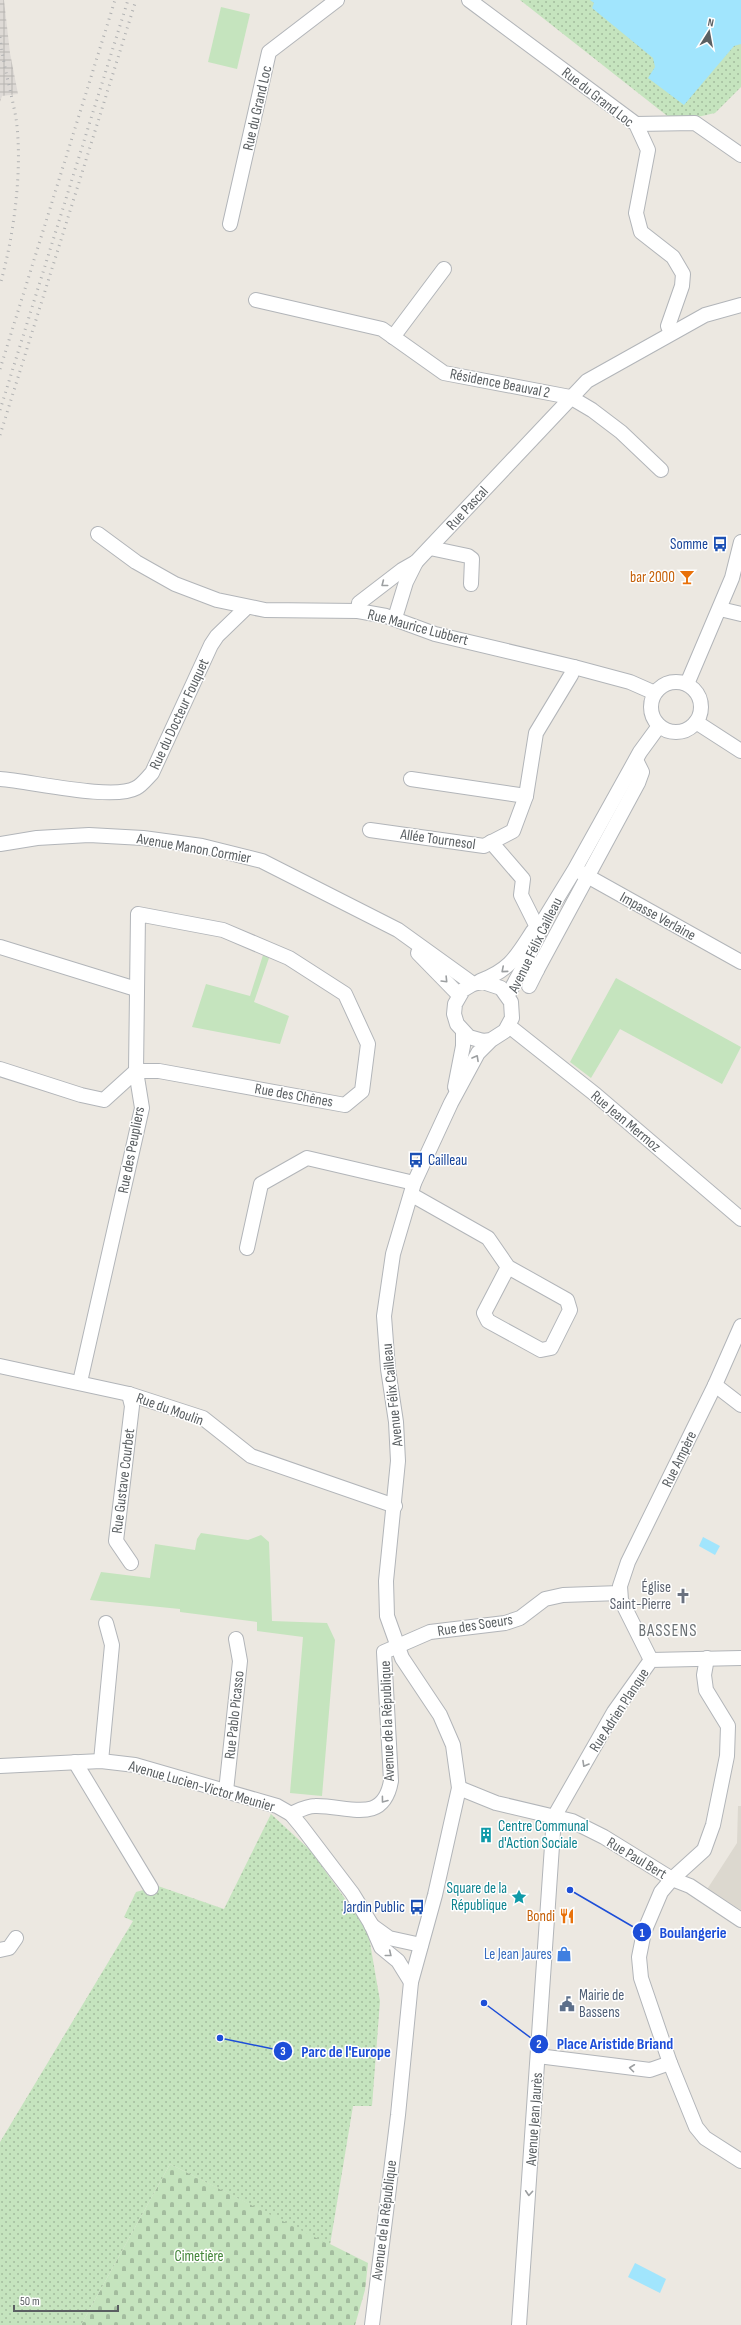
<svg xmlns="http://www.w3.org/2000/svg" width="741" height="2325" font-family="'Sofia Sans Condensed',sans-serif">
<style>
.industrial{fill:url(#industrial-grid)}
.education{fill:#dcd8cf}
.grass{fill:#c5e4be}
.cemetery{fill:url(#cemetery-stones)}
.park{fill:url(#park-dots)}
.water{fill:#a1e5fd}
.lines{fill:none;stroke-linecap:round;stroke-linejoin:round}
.minor-casing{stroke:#b2b5b9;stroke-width:16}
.minor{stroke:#fff;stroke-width:14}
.rail{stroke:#b0b1b2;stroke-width:3;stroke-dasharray:1 5;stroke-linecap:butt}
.oneway{stroke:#9c9fa1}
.labels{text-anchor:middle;stroke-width:3;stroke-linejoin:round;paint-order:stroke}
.street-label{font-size:15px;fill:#5a5f62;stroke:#fff}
.transit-label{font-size:15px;fill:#164399;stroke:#fff;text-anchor:end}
.food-label{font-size:15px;fill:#c56008;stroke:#fff;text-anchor:end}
.worship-label{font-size:15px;fill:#5b616d;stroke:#fff;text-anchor:end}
.culture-label{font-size:15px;fill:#0d838f;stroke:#fff;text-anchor:start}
.shop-label{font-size:15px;fill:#366cbe;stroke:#fff;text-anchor:end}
.service-label{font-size:15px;fill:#4e5e75;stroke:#fff;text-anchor:start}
.park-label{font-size:15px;fill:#418437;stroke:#fff}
.quarter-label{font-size:17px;letter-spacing:1px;fill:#6b7174;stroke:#fff}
.leader{fill:none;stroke:#1d4ed8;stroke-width:1.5}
.callout-dot{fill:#1d4ed8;stroke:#fff;stroke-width:1.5}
.mark-label{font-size:12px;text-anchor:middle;font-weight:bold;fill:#fff}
.callout-label{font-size:16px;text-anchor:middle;font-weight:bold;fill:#1d4ed8;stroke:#fff;stroke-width:3;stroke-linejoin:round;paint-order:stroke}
</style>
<defs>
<pattern id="industrial-grid" width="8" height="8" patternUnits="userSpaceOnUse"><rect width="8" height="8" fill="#dedad6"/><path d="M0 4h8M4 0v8" fill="none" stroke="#b7b4b1"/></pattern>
<pattern id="cemetery-stones" width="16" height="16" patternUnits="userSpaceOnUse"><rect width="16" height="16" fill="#c5e4be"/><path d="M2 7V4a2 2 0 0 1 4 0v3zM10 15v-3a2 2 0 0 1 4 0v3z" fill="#a3bc9e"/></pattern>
<pattern id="park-dots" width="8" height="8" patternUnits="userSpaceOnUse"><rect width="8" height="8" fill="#c5e4be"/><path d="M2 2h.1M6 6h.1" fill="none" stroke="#a3bc9e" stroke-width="1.8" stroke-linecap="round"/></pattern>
</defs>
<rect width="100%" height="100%" fill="#ece8e1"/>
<!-- industrial -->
<path class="industrial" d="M0,0H4L10,53L18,94L2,96L0,102Z"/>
<!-- education -->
<path class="education" d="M738,1806H741V1915L706,1891L737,1843Z"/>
<!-- grass -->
<g class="grass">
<path d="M221,7L250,14L237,69L208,62Z"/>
<path d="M263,955L269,958L254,1002L289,1016L280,1044L192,1027L206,984L250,996Z"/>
<path d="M616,978L741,1047L722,1084L620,1029L591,1078L570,1062Z"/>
<path d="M201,1533L248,1540L261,1535L269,1542L272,1621L327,1623L335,1640L322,1796L290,1793L303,1637L257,1631V1622L180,1612V1609L90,1600L101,1572L150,1578L155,1544L195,1550L197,1539Z"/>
</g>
<!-- cemetery -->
<path class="cemetery" d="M170,2164L368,2263L365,2290L355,2325H81Z"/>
<!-- park -->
<g class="park">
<path d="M520,0H741V87L715,113L675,122Z"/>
<path d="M271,1814L311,1851L368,1931L380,2001L372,2106H353L330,2245L170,2164L81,2325H0V2142L133,1921L124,1917L136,1892L158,1886L224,1909Z"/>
</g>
<!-- water -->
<g class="water">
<path d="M590,0H741V44L734,46L684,105L648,78L655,67L653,58L592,8L594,3Z"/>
<path d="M703,1537L720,1546L715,1555L699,1546Z"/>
<path d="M635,2263L666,2279L660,2293L628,2277Z"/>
</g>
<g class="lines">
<!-- minor casing -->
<g class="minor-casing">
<g id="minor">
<path d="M469,0L636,124L648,150L636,213L641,232L673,257L683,274L682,286L668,326L671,333"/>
<path d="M636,124L695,123L741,155"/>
<path d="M230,224L269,52L337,0"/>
<path d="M256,300L382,329L444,373L570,397L592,410L621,432L661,470"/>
<path d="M393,337L444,269"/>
<path d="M98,534L136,562L175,584L217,600L265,610L358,611L386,616L435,634L574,667L630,682L655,693"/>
<path d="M430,548L468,556L472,559L471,584"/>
<path d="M720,609L741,614"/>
<path d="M358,611L359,603L402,570L416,562L587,381L705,315L741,305"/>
<path d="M395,618L406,582L416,562"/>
<circle cx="676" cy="707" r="25"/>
<path d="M687,684L732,578L741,542"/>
<path d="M696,722L741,751"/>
<path d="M0,779C30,781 113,801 136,788C142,785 147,778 152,773L211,645L217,636L247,607"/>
<path d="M411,779L526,796"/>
<path d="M370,830L484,846L513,831L526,796L536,733L571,675L574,667"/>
<path d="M491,842L523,879L521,895L536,925"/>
<path d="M0,844L37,838L89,835L143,838L202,846L262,861L398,930L473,984"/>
<path d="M580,872L741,962"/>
<path d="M0,947L136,989"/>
<path d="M418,953L459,995"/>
<path d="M527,960L537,970L638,783L642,772L636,760"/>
<path d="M480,981C510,970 516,957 533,931"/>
<path d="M529,986L537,970"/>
<path d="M508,995L527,960L545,918L575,869L640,752L659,726"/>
<path d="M509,1026L596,1095L741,1219"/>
<path d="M0,1069L81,1095L104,1100L136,1071H159L345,1105L362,1091L368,1044L345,994L289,958L223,930L138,914L136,1071L142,1108L80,1382"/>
<path d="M455,1087L463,1046V1032"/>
<path d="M412,1195L488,1238L508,1267L484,1313L488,1321L541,1350L551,1348L570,1310L567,1300L508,1267"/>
<path d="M247,1248L261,1184L307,1158L414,1183"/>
<path d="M0,1366L129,1394L203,1418L251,1456L395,1506"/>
<path d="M715,1385L741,1405"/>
<path d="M129,1394L132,1406L116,1541L131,1563"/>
<path d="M707,1658L704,1675L706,1690L728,1726L727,1756L713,1825L704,1850L672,1879L661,1892L644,1932L639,1957L641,1978L670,2063L696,2127L705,2138L741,2161"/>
<path d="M651,1660L621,1600L620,1586L628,1562L715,1385L741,1326"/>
<path d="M101,1761L112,1645L106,1623"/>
<path d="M75,1762L151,1888"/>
<path d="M0,1766L101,1761L135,1765L277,1806L291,1814L301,1826L352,1893L371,1924L381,1947L398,1961L411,1982"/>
<path d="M459,1788L496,1803L572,1821L604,1837L672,1879L690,1886L741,1920"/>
<path d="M226,1791L240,1661L236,1639"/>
<path d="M291,1814C298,1811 306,1806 315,1806C347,1805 383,1826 391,1781L384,1652L430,1632L505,1623L520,1618L545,1599L563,1595L620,1593"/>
<path d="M371,1925L389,1938L421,1945"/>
<path d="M0,1950L9,1948L16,1938"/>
<path d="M538,2056L650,2070L670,2063"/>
<path d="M372,2325L398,2115L411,1982L435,1895L459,1788L453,1745L440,1715L402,1658L387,1616L386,1581L398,1461L396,1422L388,1369L384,1316L393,1254L414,1183L451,1103L478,1053L491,1040L505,1031L512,1018L511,1002L501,988L483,982L473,984L463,990L455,1004L454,1014L457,1024L469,1037L483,1041L491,1040"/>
<path d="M519,2325L554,1817L614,1712L651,1660L741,1658"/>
</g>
</g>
<!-- minor -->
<use href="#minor" class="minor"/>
<!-- rail -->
<g class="rail">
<path d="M0,37C3,64 11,91 16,118C23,168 14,236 0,285"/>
<path d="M0,369L115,0"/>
<path d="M0,410L128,0"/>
<path d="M0,435L136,0"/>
</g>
</g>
<!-- one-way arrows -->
<defs><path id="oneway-chevron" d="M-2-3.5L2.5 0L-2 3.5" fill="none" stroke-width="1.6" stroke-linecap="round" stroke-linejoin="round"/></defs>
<g class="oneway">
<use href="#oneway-chevron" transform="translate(384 584) rotate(142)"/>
<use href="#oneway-chevron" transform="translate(504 970) rotate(139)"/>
<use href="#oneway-chevron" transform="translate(445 980) rotate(46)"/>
<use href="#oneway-chevron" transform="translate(476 1058) rotate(-61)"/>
<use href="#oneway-chevron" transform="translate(585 1764) rotate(120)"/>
<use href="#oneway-chevron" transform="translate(384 1800) rotate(127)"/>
<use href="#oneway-chevron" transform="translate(389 1954) rotate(39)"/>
<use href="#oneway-chevron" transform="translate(632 2068) rotate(-173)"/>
<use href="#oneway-chevron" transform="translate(529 2193) rotate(94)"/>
</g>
<!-- icons -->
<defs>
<g id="bus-bare" transform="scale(1.2)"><path d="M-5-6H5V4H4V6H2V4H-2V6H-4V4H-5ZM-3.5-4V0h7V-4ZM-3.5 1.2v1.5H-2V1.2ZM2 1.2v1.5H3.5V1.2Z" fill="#1a4fb4" stroke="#fff" stroke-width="2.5" paint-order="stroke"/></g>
<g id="bar-bare" transform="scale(1.2)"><path d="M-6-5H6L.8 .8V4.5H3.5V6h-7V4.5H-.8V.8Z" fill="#e8710a" stroke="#fff" stroke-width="2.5" paint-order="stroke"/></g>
<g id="church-bare" transform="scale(1.2)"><path d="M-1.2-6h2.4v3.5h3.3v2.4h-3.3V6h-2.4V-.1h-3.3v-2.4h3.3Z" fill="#6b7280" stroke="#fff" stroke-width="2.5" paint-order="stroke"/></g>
<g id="building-bare" transform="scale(1.2)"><path d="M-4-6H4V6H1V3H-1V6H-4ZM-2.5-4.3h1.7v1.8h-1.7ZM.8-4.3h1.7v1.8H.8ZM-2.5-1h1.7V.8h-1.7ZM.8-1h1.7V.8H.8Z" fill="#0f9aa8" stroke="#fff" stroke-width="2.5" paint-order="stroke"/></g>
<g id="sight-bare" transform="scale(1.2)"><path d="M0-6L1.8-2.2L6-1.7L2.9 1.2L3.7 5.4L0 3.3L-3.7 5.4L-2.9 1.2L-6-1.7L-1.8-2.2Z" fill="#0f9aa8" stroke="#fff" stroke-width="2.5" paint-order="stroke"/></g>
<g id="restaurant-bare" transform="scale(1.2)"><path d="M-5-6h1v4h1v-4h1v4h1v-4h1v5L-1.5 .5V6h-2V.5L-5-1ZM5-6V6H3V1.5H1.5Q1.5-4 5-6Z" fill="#e8710a" stroke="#fff" stroke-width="2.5" paint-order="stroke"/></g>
<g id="shop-bare" transform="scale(1.2)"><path d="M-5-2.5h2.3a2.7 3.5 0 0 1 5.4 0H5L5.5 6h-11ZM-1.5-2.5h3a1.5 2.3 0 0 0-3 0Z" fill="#3f7fe0" stroke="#fff" stroke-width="2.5" paint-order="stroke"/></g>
<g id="civic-bare" transform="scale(1.2)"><path d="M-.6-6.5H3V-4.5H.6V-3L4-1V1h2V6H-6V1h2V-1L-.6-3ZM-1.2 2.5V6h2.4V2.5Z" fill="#5c6f8a" stroke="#fff" stroke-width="2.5" paint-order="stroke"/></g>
</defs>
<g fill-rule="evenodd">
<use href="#bus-bare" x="720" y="544"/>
<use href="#bar-bare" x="687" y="577"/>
<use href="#bus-bare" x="416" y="1160"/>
<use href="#church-bare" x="683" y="1596"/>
<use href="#building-bare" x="486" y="1835"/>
<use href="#sight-bare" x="519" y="1897"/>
<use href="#bus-bare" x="417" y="1907"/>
<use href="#restaurant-bare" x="567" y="1916"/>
<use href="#shop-bare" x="564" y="1954"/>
<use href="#civic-bare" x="567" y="2004"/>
</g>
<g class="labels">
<!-- street labels -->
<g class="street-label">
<text transform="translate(598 97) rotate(38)" y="5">Rue du Grand Loc</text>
<text transform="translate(257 108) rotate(-77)" y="5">Rue du Grand Loc</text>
<text transform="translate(500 383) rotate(11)" y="5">Résidence Beauval 2</text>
<text transform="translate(467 508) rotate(-47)" y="5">Rue Pascal</text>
<text transform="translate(418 627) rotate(15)" y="5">Rue Maurice Lubbert</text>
<text transform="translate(179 714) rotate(-65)" y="5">Rue du Docteur Fouquet</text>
<text transform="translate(438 839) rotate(8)" y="5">Allée Tournesol</text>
<text transform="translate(194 848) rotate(10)" y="5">Avenue Manon Cormier</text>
<text transform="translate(658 916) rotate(29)" y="5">Impasse Verlaine</text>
<text transform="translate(535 945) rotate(-64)" y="5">Avenue Félix Cailleau</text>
<text transform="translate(294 1095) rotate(10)" y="5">Rue des Chênes</text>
<text transform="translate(626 1121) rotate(40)" y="5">Rue Jean Mermoz</text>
<text transform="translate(131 1150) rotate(-79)" y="5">Rue des Peupliers</text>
<text transform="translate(392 1395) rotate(-96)" y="5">Avenue Félix Cailleau</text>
<text transform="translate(170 1409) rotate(20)" y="5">Rue du Moulin</text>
<text transform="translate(679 1459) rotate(-64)" y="5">Rue Ampère</text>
<text transform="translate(123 1481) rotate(-83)" y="5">Rue Gustave Courbet</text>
<text transform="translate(475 1625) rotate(-9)" y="5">Rue des Soeurs</text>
<text transform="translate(619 1710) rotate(-57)" y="5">Rue Adrien Planque</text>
<text transform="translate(234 1715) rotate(-84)" y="5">Rue Pablo Picasso</text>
<text transform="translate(387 1721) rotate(-92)" y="5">Avenue de la République</text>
<text transform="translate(202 1786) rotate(16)" y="5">Avenue Lucien-Victor Meunier</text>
<text transform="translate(637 1858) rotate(31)" y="5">Rue Paul Bert</text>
<text transform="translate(534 2119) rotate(-86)" y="5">Avenue Jean Jaurès</text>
<text transform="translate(384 2220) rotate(-83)" y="5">Avenue de la République</text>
</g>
<!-- transit labels -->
<g class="transit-label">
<text x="708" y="549">Somme</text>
<text x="428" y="1165" text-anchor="start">Cailleau</text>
<text x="405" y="1912">Jardin Public</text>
</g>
<!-- food labels -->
<g class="food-label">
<text x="675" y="582">bar 2000</text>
<text x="555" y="1921">Bondi</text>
</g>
<!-- worship labels -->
<g class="worship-label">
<text x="671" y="1592">Église<tspan x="671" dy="17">Saint-Pierre</tspan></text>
</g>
<!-- culture labels -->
<g class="culture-label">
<text x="498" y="1831">Centre Communal<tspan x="498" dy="17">d'Action Sociale</tspan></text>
<text x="507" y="1893" text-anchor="end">Square de la<tspan x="507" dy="17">République</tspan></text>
</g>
<!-- shop labels -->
<g class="shop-label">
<text x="552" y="1959">Le Jean Jaures</text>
</g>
<!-- service labels -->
<g class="service-label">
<text x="579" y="2000">Mairie de<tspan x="579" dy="17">Bassens</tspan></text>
</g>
<!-- park labels -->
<g class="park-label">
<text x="199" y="2261">Cimetière</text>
</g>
<!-- quarter labels -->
<g class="quarter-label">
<text x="668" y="1636">BASSENS</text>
</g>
</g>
<!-- callouts -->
<path class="leader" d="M570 1890L642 1932M484 2003L539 2044M220 2038L283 2051"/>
<g class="callout-dot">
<circle cx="570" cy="1890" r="4"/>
<circle cx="484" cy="2003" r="4"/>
<circle cx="220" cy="2038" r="4"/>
<circle cx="642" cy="1932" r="10"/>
<circle cx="539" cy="2044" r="10"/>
<circle cx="283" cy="2051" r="10"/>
</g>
<g class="mark-label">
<text x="642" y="1937">1</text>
<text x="539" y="2048">2</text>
<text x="283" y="2055">3</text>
</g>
<g class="callout-label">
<text x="693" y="1938">Boulangerie</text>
<text x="615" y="2049">Place Aristide Briand</text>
<text x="346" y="2057">Parc de l'Europe</text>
</g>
<!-- north arrow -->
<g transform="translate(709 32) rotate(11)" stroke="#ffffff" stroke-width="3" paint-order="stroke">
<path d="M0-3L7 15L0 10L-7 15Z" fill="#5a5f62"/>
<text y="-6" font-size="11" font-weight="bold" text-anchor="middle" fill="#5a5f62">N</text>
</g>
<!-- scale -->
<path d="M14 2305v6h104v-6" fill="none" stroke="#5a5f62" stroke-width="2"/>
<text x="20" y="2305" font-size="12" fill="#5a5f62" stroke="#ffffff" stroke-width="3" paint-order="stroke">50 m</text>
</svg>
